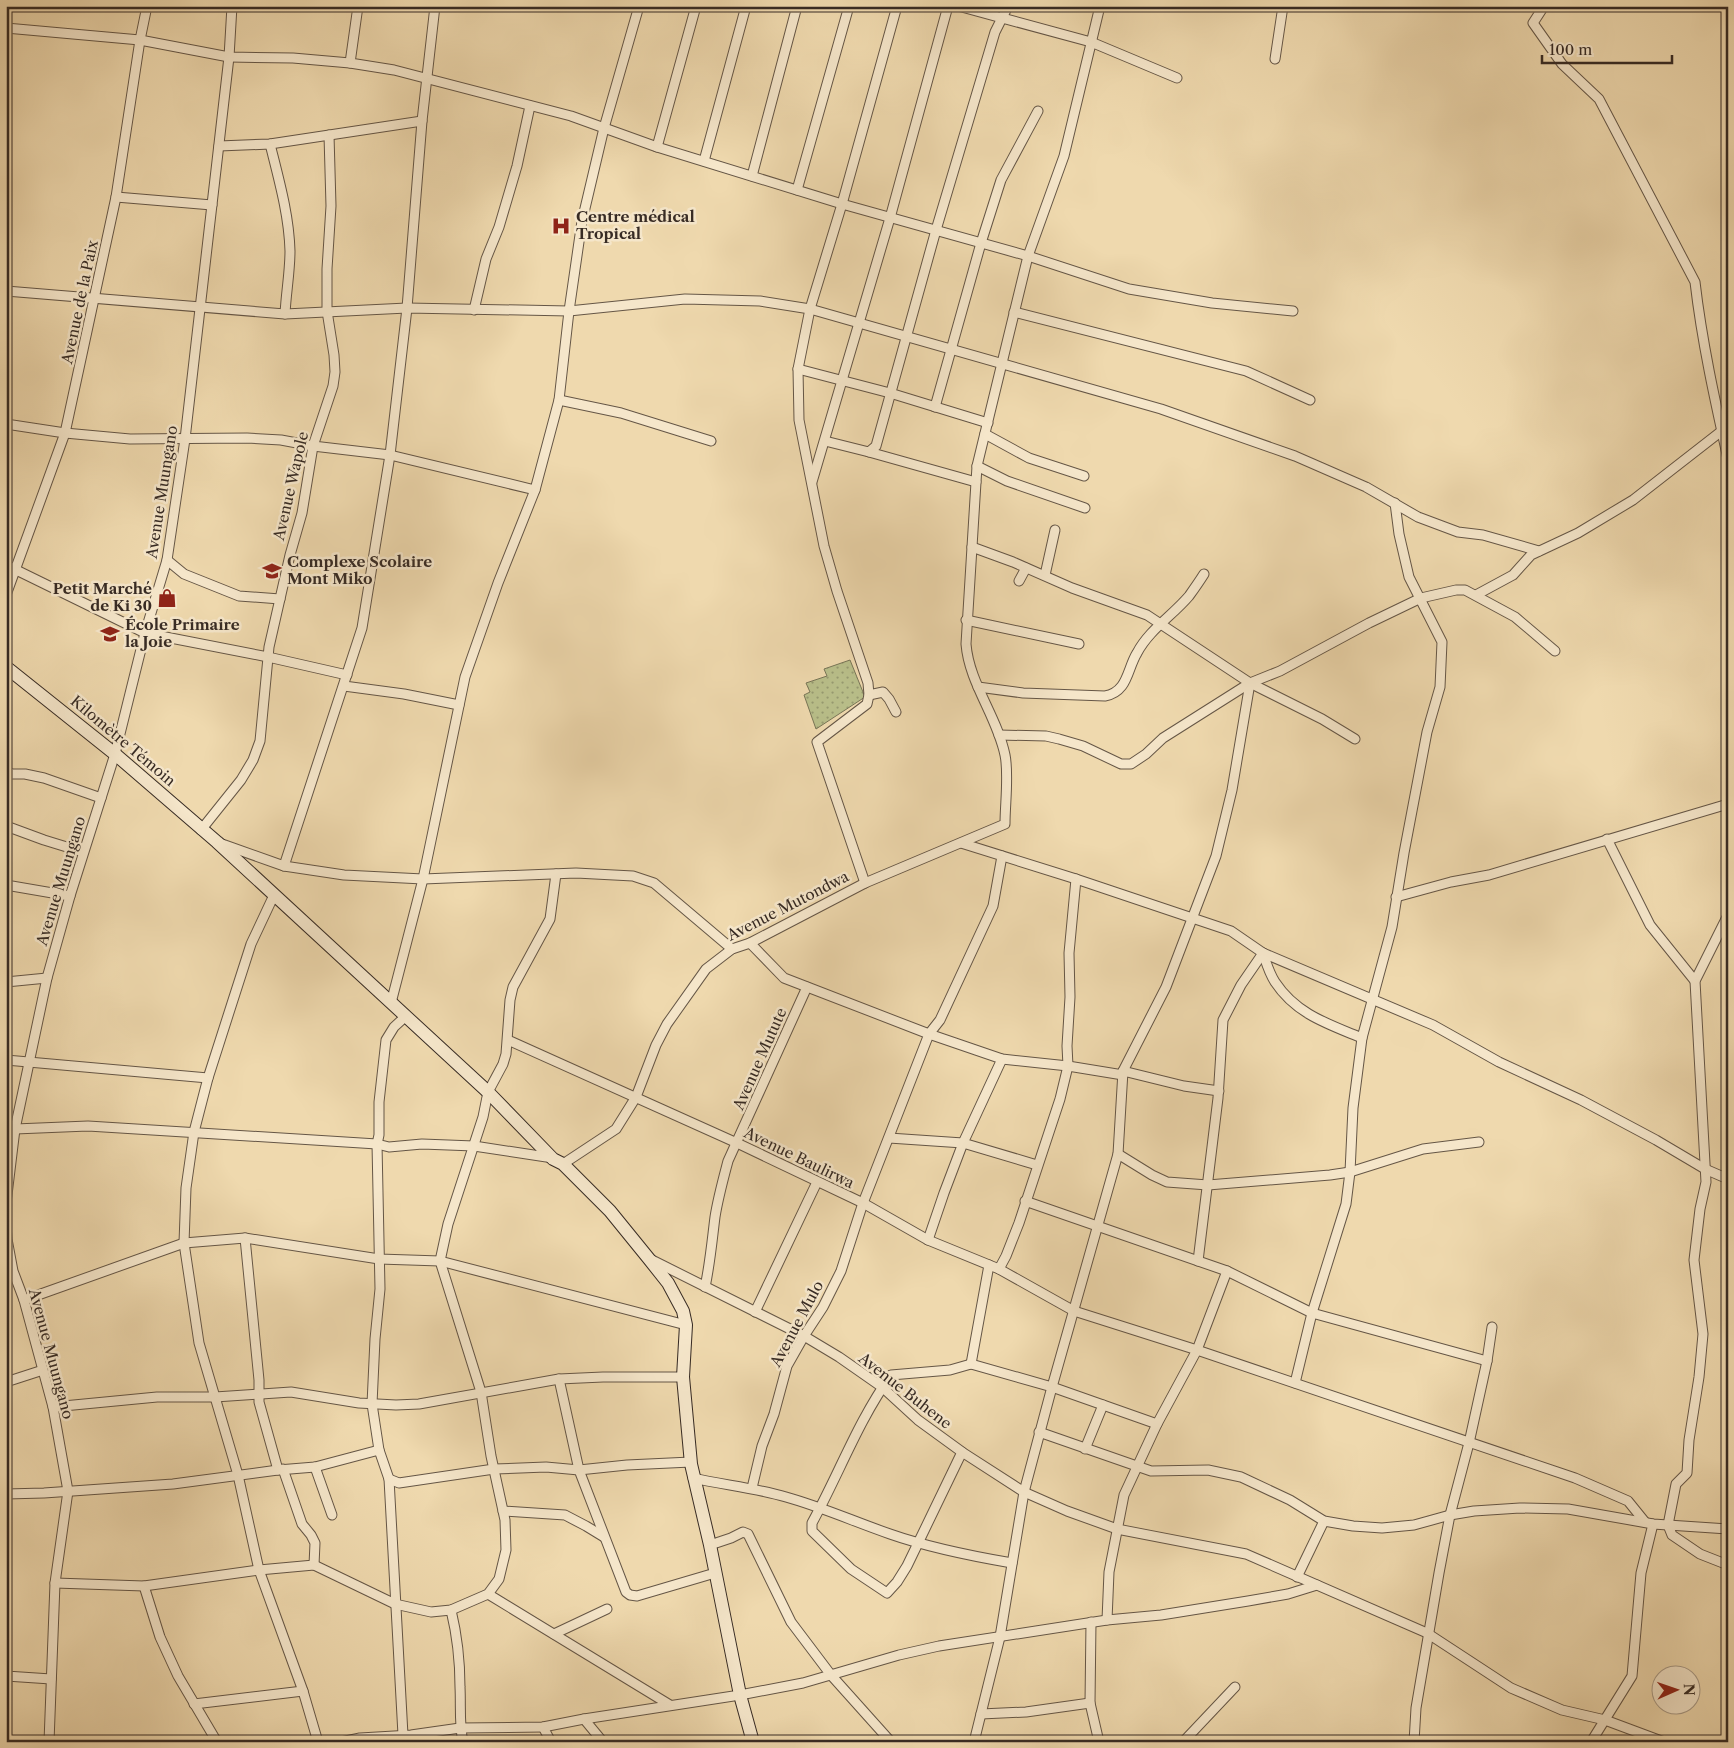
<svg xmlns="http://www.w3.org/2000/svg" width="1734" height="1748" font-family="'Libre Caslon Text',serif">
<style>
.garden{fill:url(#garden-dots);stroke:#787557}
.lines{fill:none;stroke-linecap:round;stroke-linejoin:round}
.street-casing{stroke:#655646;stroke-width:11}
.secondary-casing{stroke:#372b24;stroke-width:14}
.street{stroke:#f5e6ca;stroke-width:9}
.secondary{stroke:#f5e6ca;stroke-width:12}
.labels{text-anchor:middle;stroke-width:5;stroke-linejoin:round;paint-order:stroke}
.poi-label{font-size:15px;font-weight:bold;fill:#372b24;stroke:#f5e6ca;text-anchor:start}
.street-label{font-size:15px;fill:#372b24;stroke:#f5e6ca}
</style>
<defs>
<pattern id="garden-dots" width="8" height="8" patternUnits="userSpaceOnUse" patternTransform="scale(1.25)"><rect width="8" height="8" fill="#b9bf8a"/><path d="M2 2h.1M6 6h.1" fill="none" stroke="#979b71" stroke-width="1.8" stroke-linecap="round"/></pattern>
</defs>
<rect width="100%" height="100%" fill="#efd9ae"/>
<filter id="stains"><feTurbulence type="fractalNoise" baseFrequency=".004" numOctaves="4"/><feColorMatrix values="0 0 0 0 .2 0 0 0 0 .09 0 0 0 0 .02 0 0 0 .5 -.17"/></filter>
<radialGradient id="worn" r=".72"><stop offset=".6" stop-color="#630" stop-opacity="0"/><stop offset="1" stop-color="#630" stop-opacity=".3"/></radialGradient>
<!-- garden -->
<path class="garden" d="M850,660L865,697L816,729L804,695L810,692L806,683L827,676L824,669Z"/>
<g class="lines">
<!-- street casing -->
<g class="street-casing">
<g id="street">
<path d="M958,6L1091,42L1177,78"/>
<path d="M1544,6L1533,23L1562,64L1599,99L1695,282C1702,342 1715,401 1728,459"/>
<path d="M6,28L140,40L229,57L293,58L350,63L394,70L571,116L657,147L842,204L1028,256L1129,289L1212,303L1293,311"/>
<path d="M1275,59L1283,6"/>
<path d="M350,63L358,6"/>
<path d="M270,144C279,180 289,215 290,251C290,272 286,293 285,314"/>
<path d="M219,146L270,144L422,121"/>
<path d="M657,147L696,6"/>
<path d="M704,161L746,6"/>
<path d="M752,176L797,6"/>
<path d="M797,190L849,6"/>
<path d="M116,197L212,205"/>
<path d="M6,291L285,314L407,308L569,311L685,299L760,301L810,309L1161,409L1295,456L1366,487L1418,517L1458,532L1483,535L1539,551"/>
<path d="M474,310L486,259L499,227L517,166L530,106"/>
<path d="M1014,312L1246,371L1310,400"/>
<path d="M798,369L890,393L988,423"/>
<path d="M559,400L621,413L711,441"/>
<path d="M935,407L981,243L1001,180L1038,111"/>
<path d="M6,424L65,433L130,439L247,438L281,440L313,446L390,455L535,490"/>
<path d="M985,434L1029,458L1084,476"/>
<path d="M825,441L869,452L876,446L936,230L995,32L1008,6"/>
<path d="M869,452L976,482"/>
<path d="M977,466L1007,481L1085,508"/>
<path d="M812,482L890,218L948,6"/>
<path d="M972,547L1013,562L1072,588L1147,615L1250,683L1322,719L1355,739"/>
<path d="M167,560L184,574L239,596L280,599"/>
<path d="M6,565L145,633L268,657L347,675"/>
<path d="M1045,575L1055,530"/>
<path d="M1019,581L1026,568"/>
<path d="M6,595L65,433L116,197L140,40L147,6"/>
<path d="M1476,595L1513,575L1531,555L1578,533L1633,500L1728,426"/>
<path d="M966,620L1079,644"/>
<path d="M344,686L404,694L459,705"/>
<path d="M978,687L1023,693L1105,696C1128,692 1127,669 1137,653C1149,630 1172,616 1189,596C1194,589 1199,582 1204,574"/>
<path d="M869,695L883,692L889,699L896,712"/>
<path d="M999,735L1046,736L1059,739L1083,746L1121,764H1131L1146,754L1163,738L1250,683L1280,671L1369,623L1421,598L1456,590H1465L1515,617L1555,651"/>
<path d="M6,771L12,774H25L44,778L101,798"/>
<path d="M6,826L44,840L83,852"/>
<path d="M201,830L241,780L253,760L260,741L269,647L290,555L302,513L313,446L333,386L335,372L334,355L327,311V269L331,206L329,135"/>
<path d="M1607,839L1650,925L1695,981"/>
<path d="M961,843L1076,879L1231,931L1263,953L1433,1025L1499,1062L1581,1100L1656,1140L1705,1169L1728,1179"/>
<path d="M222,844L284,866L344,875L423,879L576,873L633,876L654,883L732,949"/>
<path d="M284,866L362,628L390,455L407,308L422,121L435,6"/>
<path d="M865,883L817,742L867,704L869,695L868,683L837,591L824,546L799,420L798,369L810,309L842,204L897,6"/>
<path d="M6,885L70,896"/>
<path d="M274,895L251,944L208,1078L194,1132L186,1188L184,1243L199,1343L238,1475L259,1570L303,1691L318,1742"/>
<path d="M1396,897L1451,882L1489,875L1728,804"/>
<path d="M1728,915L1695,981L1706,1182L1700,1209L1694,1260L1703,1334L1699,1377L1689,1440L1687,1473L1676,1484L1668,1525L1672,1535L1700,1554L1728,1565"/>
<path d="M750,943L784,978L929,1034L1002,1059L1068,1066L1123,1075"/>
<path d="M1263,953C1266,962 1269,973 1275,982C1296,1014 1328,1024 1362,1038"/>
<path d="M6,982L47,978"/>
<path d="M391,1003L423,879L465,677L498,583L535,490L559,400L569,311L582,221L604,128L639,6"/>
<path d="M508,1040L737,1143L863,1203L928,1240L999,1269L1074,1311L1197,1350L1575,1478L1628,1501L1645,1522"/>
<path d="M6,1060L208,1078"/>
<path d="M1123,1071L1184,1086L1219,1091"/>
<path d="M15,1129L88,1126L377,1144L389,1147L422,1144L474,1146L553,1158"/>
<path d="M889,1138L963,1143L1037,1165"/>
<path d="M1118,1154L1152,1175L1167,1182L1208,1185L1330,1175L1350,1172L1423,1149L1479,1142"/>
<path d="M563,1164L616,1129L636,1097L656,1045L667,1024L706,969L732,949L750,943L865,883L1005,824C1005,804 1009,774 1005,755C997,716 969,683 966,644L977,466L1028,256L1064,156L1100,6"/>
<path d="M1025,1201L1227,1271L1312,1313L1487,1361"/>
<path d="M6,1203L15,1129L47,978L70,896L115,754L145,633L167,560L185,439L229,57L232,6"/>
<path d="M6,1224L7,1239L13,1271L24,1300L53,1407L68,1491L55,1583L49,1742"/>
<path d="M245,1238L259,1380V1402L278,1470"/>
<path d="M928,1240L944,1193L963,1143L1002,1059"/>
<path d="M652,1260L804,1336L839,1357L882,1387L918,1420L962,1452L1024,1492L1067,1511L1117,1529L1246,1554L1427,1633L1511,1688L1562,1710L1605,1720L1664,1742"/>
<path d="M1198,1261L1218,1098L1223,1020L1241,985L1263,953"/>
<path d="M999,1269L1006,1256L1019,1223L1060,1099L1068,1066L1067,1046L1070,997L1069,953L1076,879"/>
<path d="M705,1287C710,1264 712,1241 715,1217C718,1198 723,1180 728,1161L807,987"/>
<path d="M24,1300L184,1243L245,1238L379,1259L440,1261L686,1325"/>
<path d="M755,1312L817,1182"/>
<path d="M971,1364L989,1265"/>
<path d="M559,1379L579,1470L626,1592L630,1595L637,1596L715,1573"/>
<path d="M6,1382L43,1370"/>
<path d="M1295,1383L1312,1313L1346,1204L1350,1172L1353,1108L1362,1038L1392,927L1404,853L1427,732L1440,687L1442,642L1409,577L1399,534L1395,503"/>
<path d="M53,1407L157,1397H215L291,1392L359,1403L396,1405L419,1404L559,1379L603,1377H683"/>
<path d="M1039,1432L1151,1471L1208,1470L1241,1477L1290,1500L1324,1521L1353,1526L1382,1528L1414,1525L1450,1515L1474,1511L1520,1508L1568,1509L1653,1524L1728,1529"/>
<path d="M1085,1449L1103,1405"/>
<path d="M962,1452L907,1566L897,1582L887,1593L851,1569L812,1531V1523C839,1474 858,1421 891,1375L950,1370L971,1364L1052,1387L1157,1424"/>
<path d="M315,1467L332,1515"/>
<path d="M283,1469L302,1524L311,1535L315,1543L314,1565"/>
<path d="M693,1478C724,1485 756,1488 786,1497C822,1507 855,1522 890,1534C930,1548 971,1556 1012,1563"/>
<path d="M389,1479L399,1483L494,1469L546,1467L579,1470L627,1465L691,1462"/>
<path d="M752,1488L762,1446L774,1414L787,1366L804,1336L823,1307L841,1271L863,1203L929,1034L940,1020L993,906L1002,856"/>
<path d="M6,1494L44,1493L173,1484L278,1470L315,1467L379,1450"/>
<path d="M503,1511L565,1515L586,1526L604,1537"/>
<path d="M710,1545L731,1538L743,1532L748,1534L791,1622L831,1675L891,1742"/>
<path d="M1297,1577L1324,1521"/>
<path d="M55,1583L144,1586L259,1570L314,1565L395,1604L431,1612L451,1610L488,1594L499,1579L506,1550L505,1520L491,1456L481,1392L440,1261L448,1224L483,1117L488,1092L503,1064L506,1054L510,1000L513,987L550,919L556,874"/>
<path d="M144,1586L160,1637L178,1676L217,1742"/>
<path d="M488,1594L670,1705"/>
<path d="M451,1610C457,1635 460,1661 460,1687C461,1706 459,1724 463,1742"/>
<path d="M1107,1620L1109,1572L1124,1495L1157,1424L1197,1350L1227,1271"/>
<path d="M1091,1622L1090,1703L1099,1742"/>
<path d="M554,1634L607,1609"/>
<path d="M6,1676L51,1679"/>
<path d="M194,1704L303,1691"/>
<path d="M981,1714L1026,1712L1090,1703"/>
<path d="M584,1719L603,1742"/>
<path d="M543,1727L551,1742"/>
<path d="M341,1742L360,1738L411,1735L460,1728L543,1727L584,1719L740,1695L803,1683L899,1655L939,1646L1107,1620L1161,1615L1248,1601L1288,1594L1317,1585"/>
<path d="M405,1742L403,1735L389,1479L379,1450L372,1404L375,1339L380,1289L377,1144L379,1135V1102L386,1040L394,1027L406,1016"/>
<path d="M974,1742L1000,1637L1024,1492L1052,1387L1118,1154L1123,1071L1166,987L1216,856L1232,790L1250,683"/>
<path d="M1183,1742L1235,1687"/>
<path d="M1414,1742L1416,1708L1439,1573L1450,1515L1469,1443L1487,1361L1492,1327"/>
<path d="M1591,1742L1632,1676L1641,1573L1653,1524"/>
</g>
</g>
<!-- secondary casing -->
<g class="secondary-casing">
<path id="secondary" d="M6,667L115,754L217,842L488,1092L553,1159L563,1164L610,1211L649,1259L668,1283L683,1311L686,1325L683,1377L691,1464L710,1545L740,1695L753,1742"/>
</g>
<!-- street -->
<use href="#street" class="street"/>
<!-- secondary -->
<use href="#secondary" class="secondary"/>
</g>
<!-- icons -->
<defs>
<g id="hospital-bare" transform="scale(1.5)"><path d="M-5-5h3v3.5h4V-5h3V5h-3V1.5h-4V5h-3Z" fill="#8f2418" stroke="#f5e6ca" stroke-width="2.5" paint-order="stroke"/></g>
<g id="school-bare" transform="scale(1.5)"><path d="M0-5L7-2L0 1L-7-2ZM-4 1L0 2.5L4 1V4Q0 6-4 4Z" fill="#8f2418" stroke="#f5e6ca" stroke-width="2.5" paint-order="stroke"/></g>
<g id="shop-bare" transform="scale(1.5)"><path d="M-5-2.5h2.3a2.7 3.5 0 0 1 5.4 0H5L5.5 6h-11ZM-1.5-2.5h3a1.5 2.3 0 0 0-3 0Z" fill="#8f2418" stroke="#f5e6ca" stroke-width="2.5" paint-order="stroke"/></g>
</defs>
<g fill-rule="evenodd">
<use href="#hospital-bare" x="561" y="226"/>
<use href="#school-bare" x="272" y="571"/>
<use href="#shop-bare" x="167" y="598"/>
<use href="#school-bare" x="110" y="634"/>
</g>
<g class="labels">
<!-- poi labels -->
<g class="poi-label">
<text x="576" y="222">Centre médical<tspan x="576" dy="17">Tropical</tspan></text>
<text x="287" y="567">Complexe Scolaire<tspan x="287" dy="17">Mont Miko</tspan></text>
<text x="152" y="594" text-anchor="end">Petit Marché<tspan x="152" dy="17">de Ki 30</tspan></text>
<text x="125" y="630">École Primaire<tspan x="125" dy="17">la Joie</tspan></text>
</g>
<!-- street labels -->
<g class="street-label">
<text transform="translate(80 302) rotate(-78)" y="5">Avenue de la Paix</text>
<text transform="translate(291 486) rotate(-77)" y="5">Avenue Wapole</text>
<text transform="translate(162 492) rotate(-81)" y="5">Avenue Muungano</text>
<text transform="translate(123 741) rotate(40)" y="5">Kilomètre Témoin</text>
<text transform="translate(61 881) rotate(-73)" y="5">Avenue Muungano</text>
<text transform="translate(788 906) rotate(-27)" y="5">Avenue Mutondwa</text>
<text transform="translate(760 1059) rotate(-66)" y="5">Avenue Mutute</text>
<text transform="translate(799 1158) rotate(26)" y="5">Avenue Baulirwa</text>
<text transform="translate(797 1324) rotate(-62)" y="5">Avenue Mulo</text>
<text transform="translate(51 1354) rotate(75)" y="5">Avenue Muungano</text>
<text transform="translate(905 1391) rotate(38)" y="5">Avenue Buhene</text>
</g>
</g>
<!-- margin -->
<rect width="1734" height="1748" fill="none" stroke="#efd9ae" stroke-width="25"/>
<rect x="8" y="8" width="1719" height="1733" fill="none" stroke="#372b24" stroke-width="2.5"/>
<rect x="12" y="12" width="1709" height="1723" fill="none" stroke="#372b24"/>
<!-- north arrow -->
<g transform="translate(1676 1690) rotate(88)"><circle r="24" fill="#f5e6ca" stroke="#a99b88"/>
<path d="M0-4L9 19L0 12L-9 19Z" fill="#8f2418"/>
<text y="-8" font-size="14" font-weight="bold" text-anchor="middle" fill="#372b24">N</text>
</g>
<!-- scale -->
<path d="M1542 55v8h130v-8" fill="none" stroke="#372b24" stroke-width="2.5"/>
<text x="1549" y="55" font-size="15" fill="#372b24" stroke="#f5e6ca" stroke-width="4" paint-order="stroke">100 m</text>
<rect width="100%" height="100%" filter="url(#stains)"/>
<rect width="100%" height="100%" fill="url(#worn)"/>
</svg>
